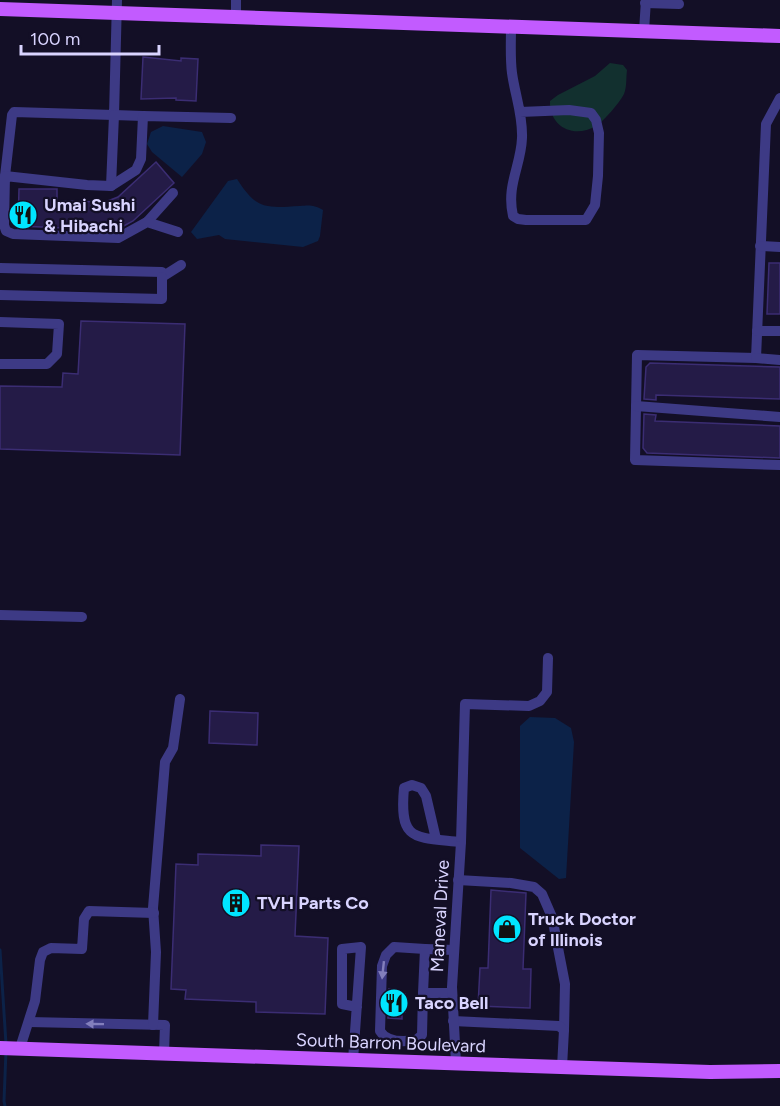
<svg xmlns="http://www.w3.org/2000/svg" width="780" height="1106" font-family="Figtree,sans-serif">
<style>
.green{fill:#12302f}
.water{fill:#0c2248}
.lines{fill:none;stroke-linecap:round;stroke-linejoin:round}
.stream{stroke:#0c2248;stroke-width:3}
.building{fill:#241b47;stroke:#3b2d73;stroke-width:1.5}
.minor{stroke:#3d3a85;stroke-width:10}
.major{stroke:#c25bff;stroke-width:14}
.oneway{fill:#837fbc}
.labels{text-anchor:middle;stroke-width:4.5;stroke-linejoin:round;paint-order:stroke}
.poi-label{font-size:18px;font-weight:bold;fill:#d9d4ff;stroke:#130f26;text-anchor:start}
.street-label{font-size:18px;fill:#d9d4ff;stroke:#130f26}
</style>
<rect width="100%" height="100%" fill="#130f26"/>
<!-- green -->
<path class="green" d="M610,63L623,65L627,70C626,77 627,87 624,94C620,102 604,121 596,126C574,139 549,127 550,101L558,95L595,76Z"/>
<!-- water -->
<g class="water">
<path d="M163,126L202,132L206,142L202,154L182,177L152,152L147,144L151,132Z"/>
<path d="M237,179C257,210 265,208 300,206C310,205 314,205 323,210L320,236L318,241L303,247L225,239L219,235L197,239L191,232L228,181Z"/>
<path d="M530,717L555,718L571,728L574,742L566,878L559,879L520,848V726Z"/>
</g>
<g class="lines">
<!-- stream -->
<g class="stream">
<path d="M0,950L6,1044"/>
<path d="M5,1106L4,1101L6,1051"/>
</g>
</g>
<!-- building -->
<g class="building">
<path d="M143,57L181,61V58L198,59L196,101L176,100V98L141,99Z"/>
<path d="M156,162L174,183L133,221L120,228L114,230L18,226L19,189H57V201L105,202L118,197Z"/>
<path d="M769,263H780V314H767Z"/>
<path d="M81,321L185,324L180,455L0,449V386L62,387L63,373L78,374Z"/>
<path d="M650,363L780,367V399L656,395V400L644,399L646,367Z"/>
<path d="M644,414L656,415L655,421L780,426V458L647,453L643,448Z"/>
<path d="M210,711L258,713L257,745L209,743Z"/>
<path d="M261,845L299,846L295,936L328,938L325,1014L256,1012V1002L185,999L186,990L171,989L176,864L198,865V854L261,856Z"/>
<path d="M491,890L526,893L523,969H531L530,1008L478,1006L480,968H488Z"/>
<path d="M389,989L394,990V994H405V1012H402V1019L388,1018Z"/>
</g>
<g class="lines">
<!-- minor -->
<g class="minor">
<path d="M645,3L679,4"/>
<path d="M236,17V0"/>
<path d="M511,27C511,42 510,58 512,73C515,95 523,115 522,138C521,166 506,185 513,216L518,219L526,220H586L595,205L598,176L599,133L596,120L591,113L569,110L520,112"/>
<path d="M644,31L646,0"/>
<path d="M780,98L766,124L756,358L637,355L635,460L780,465"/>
<path d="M5,176L12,115L14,112L114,115L117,0"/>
<path d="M111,186L114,115L143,116"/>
<path d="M147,222L173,193"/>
<path d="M178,232L147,222L118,238L13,234L6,231L4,225L5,176L87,185L111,186L136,170L141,159L143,116L231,118"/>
<path d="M760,246L780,247"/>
<path d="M0,268L162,272V277L181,265"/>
<path d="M0,295L162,299V277"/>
<path d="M0,322L59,324L57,354L47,364H0"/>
<path d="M757,331H780"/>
<path d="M756,358L780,360"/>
<path d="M636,406L780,417"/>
<path d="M0,615L82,617"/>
<path d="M436,839L426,796L421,788L412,785L404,788C399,842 414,837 461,842"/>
<path d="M458,880L511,883L534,887L542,894L552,917L565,984L564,1030"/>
<path d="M425,949L394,947L386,955L382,966L380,1031C387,1043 403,1042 416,1040L422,1035L423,993H452"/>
<path d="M423,993L425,949L454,950"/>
<path d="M453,1021L559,1026L564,1030L562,1067"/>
<path d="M29,1022L165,1025L164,1053"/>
<path d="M153,1025L156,952L153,908L165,762L173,748L180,699"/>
<path d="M20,1048L35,1001L40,960L43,952L51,948L82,949L84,919L89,911L154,913"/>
<path d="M353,1060L361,947L342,949V1004L357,1007"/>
<path d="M456,1063L452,987L461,842L465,704L529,706L540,701L547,692L548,658"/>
</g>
<!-- major -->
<g class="major">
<path d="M0,9L780,36"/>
<path d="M0,1048L710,1072L780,1071"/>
</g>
</g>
<!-- one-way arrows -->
<defs><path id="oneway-solid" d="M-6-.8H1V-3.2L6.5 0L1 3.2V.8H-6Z" transform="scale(1.5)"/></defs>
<g class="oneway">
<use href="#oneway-solid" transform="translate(383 970) rotate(96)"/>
<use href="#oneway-solid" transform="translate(95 1024) rotate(-179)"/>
</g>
<!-- icons -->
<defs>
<g id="restaurant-disc" transform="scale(1.5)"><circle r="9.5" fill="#00e5ff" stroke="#130f26"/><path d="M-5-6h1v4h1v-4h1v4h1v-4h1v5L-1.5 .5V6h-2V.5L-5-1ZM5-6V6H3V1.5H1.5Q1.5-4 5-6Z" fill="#111"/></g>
<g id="building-disc" transform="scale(1.5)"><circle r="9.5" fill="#00e5ff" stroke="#130f26"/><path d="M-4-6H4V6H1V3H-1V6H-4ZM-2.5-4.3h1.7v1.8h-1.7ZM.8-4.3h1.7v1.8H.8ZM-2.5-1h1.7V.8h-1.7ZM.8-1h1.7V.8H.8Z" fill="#111"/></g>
<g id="shop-disc" transform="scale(1.5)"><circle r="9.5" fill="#00e5ff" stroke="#130f26"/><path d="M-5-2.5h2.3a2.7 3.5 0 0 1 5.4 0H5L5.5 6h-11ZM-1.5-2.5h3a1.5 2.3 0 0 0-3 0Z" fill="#111"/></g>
</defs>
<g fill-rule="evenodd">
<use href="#restaurant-disc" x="23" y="215"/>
<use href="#building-disc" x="236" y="903"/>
<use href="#shop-disc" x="507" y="929"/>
<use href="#restaurant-disc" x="394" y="1003"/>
</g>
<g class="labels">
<!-- poi labels -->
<g class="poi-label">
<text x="44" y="211">Umai Sushi<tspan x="44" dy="21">&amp; Hibachi</tspan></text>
<text x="257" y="909">TVH Parts Co</text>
<text x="528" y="925">Truck Doctor<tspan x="528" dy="21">of Illinois</tspan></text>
<text x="415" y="1009">Taco Bell</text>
</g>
<!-- street labels -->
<g class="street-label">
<text transform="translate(440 916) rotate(-87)" y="6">Maneval Drive</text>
<text transform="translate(391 1043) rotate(2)" y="6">South Barron Boulevard</text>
</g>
</g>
<!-- scale -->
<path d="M21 45v9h138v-9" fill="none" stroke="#d9d4ff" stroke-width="3"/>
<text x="30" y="45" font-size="18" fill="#d9d4ff" stroke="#130f26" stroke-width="4.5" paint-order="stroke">100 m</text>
</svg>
